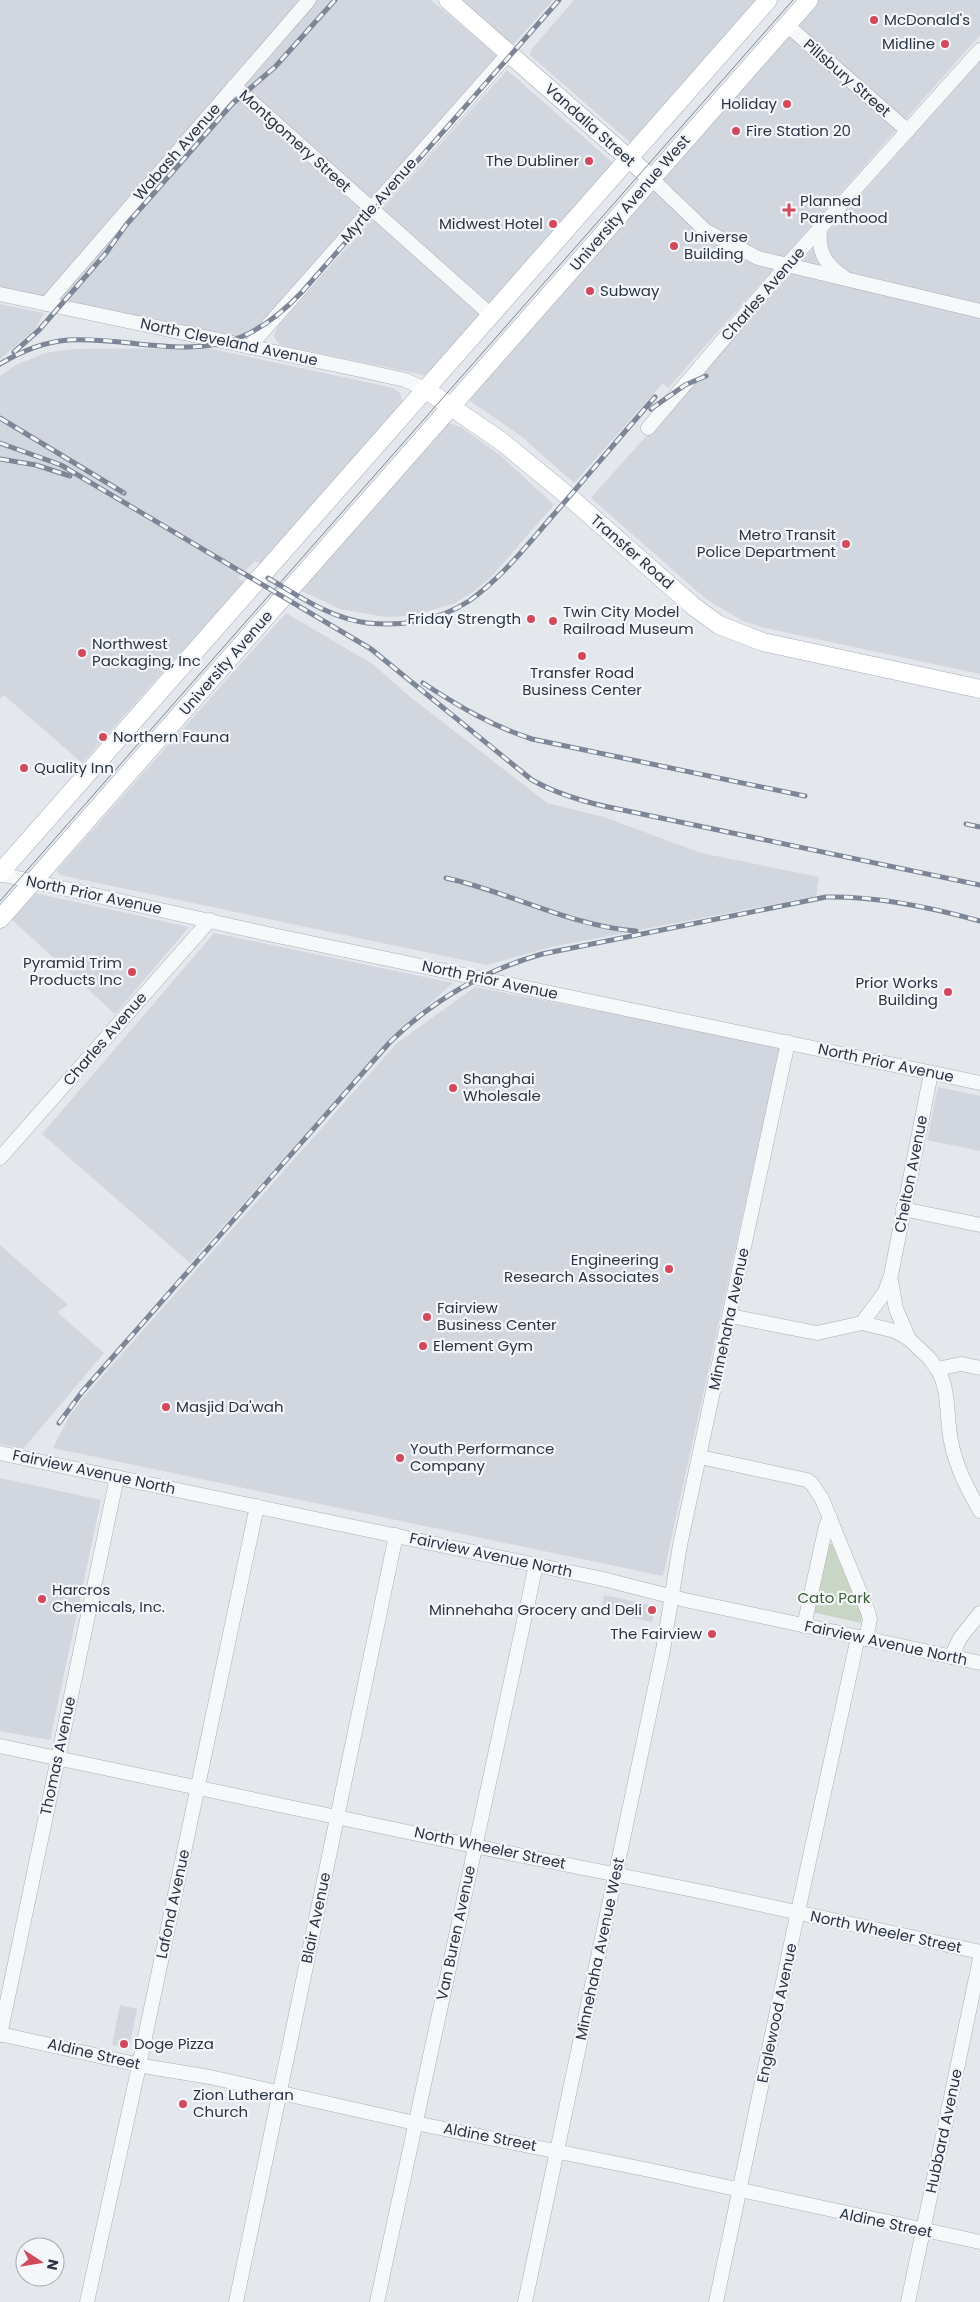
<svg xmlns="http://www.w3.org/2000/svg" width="980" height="2302" font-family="Poppins,sans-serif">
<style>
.built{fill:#d2d6de}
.green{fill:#c9d6c5}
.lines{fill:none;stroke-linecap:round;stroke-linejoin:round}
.minor-casing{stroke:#a9aeb7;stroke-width:15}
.major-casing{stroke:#a3abb8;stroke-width:19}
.minor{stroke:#f7f8fa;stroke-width:14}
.major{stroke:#fff;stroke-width:18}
.tram{stroke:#7d8696;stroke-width:1}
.rail-casing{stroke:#7d8696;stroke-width:5}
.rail{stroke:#f4f6f9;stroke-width:3;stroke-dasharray:9;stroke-linecap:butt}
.poi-dot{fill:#d1495b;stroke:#f4f6f9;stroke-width:2}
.labels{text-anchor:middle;stroke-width:4.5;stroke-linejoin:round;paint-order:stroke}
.poi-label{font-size:15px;fill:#2b3445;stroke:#f4f6f9;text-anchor:start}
.street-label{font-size:15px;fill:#2b3445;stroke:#f4f6f9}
.park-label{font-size:15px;fill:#3f6138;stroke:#f4f6f9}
</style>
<rect width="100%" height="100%" fill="#e4e7ec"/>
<!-- built -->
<g class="built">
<path d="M0,0H431L499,57L245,341L0,288Z"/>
<path d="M460,0H553L512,46Z"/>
<path d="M574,0H762L631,143L530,55L531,50Z"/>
<path d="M815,0H980V35L668,388L663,383L574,483L522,437L469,400L468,396Z"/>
<path d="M980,61V674L765,628L743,621L706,599L591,498Z"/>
<path d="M507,70L613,163L428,376L280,345L274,337L277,327Z"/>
<path d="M0,304L44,313L35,329L0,359Z"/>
<path d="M208,348L393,388L400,393L403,404L262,565L255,561L238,578L248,584L170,664L82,763L4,695L0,699V376L16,365L45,353L73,349Z"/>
<path d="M449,423L461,427L500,455L554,505L491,577L473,592L455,603L413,616L385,617L340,609L300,590Z"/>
<path d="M286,613L374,665L409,696L547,803L604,817L701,853L819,877L816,896L551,947L487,965L60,875L57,870Z"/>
<path d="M29,892L131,914L189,927L115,1014L9,917Z"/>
<path d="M214,933L453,983L393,1036L190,1263L42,1134Z"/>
<path d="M475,987L780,1046L663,1576L53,1448L70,1415L83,1398L397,1043Z"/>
<path d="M938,1087L980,1096V1151L927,1140Z"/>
<path d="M0,1245L68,1305L57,1312L104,1353L23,1449L0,1444Z"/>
<path d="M0,1478L101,1500L50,1740L0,1731Z"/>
<path d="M604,1595L656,1606L652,1622L601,1611Z"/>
<path d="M120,2005L137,2009L129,2048L112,2045Z"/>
</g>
<!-- green -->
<path class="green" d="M828,1543L832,1544L834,1548L862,1615L861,1623L812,1612Z"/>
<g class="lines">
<!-- minor casing -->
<g class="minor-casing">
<g id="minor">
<path d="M787,25L908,131"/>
<path d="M234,86L491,315"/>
<path d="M652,179L706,231L758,258L980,311"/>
<path d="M820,229C818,253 825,264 844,277"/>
<path d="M0,294L351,368L405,380L425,389"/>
<path d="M46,304L309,0"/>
<path d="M249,347L509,53"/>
<path d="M648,428L786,266L980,50"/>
<path d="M0,874L268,934L980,1083"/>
<path d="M0,1158L210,920"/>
<path d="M903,1209L980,1225"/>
<path d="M891,1281L896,1309L909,1339"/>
<path d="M730,1316L817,1333L862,1323L895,1331L909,1339L930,1359L937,1369L961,1364L980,1368"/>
<path d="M862,1323L885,1292L891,1275L931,1073"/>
<path d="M937,1369C950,1389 946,1418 951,1441C956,1467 967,1488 980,1511"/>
<path d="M0,1453L603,1579L685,1600L980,1663"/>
<path d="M700,1457L807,1480L812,1484L822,1499L868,1612L870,1619L866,1639"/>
<path d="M804,1626L826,1526L830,1517"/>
<path d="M951,1657L960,1638L980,1613"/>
<path d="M0,1746L474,1846L708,1893L980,1952"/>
<path d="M0,2034L149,2067L210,2077L415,2123L649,2170L980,2242"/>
<path d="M0,2035L117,1477"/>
<path d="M87,2302L137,2075L257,1506"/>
<path d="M236,2302L396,1535"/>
<path d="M377,2302L536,1565"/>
<path d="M525,2302L663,1650L680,1545L788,1042"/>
<path d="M716,2302L795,1925L858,1637"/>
<path d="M908,2302L980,1959"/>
</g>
</g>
<!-- major casing -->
<g class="major-casing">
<g id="major">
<path d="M448,0L652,179"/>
<path d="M425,389L501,441L574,501L693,606L719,625L763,642L980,689"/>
<path d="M0,873L768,0"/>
<path d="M0,919L809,0"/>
</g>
</g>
<!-- minor -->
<use href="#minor" class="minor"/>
<!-- major -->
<use href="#major" class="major"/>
<!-- tram -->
<path class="tram" d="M0,901L793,0"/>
<!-- rail casing -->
<g class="rail-casing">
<g id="rail">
<path d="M14,352L39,330L106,253L126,225L232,104L275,67L335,0"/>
<path d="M0,364C20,352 43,342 68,340C125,336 185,360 241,337C265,327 284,311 302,292L559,0"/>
<path d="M651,409L685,385L706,376"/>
<path d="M0,418L124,493"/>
<path d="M0,443L61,465L371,649L532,780C559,795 587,803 618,809L980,885"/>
<path d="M0,459L36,465L70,476"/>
<path d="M268,578C299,596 331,619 368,623C402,627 440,620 469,601C500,579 524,549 549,520C584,480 619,438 655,397"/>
<path d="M423,683C458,706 492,726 532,739L805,796"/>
<path d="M966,824L980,827"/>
<path d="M446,878C510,892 570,926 636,931"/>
<path d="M59,1423L82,1392L390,1042C434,999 483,971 542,954L826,897C878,896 930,907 980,921"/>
</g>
</g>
<!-- rail -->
<use href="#rail" class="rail"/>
</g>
<!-- markers -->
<g class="poi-dot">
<circle cx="874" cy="20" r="5"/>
<circle cx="945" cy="44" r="5"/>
<circle cx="787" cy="104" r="5"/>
<circle cx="736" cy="131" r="5"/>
<circle cx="589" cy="161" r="5"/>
<path d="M786.5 202.5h5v5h5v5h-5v5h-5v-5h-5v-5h5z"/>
<circle cx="553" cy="224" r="5"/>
<circle cx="674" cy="246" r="5"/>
<circle cx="590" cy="291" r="5"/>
<circle cx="846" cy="544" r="5"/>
<circle cx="531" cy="619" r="5"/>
<circle cx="553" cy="621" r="5"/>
<circle cx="82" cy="653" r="5"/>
<circle cx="582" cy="656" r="5"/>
<circle cx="103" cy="737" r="5"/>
<circle cx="24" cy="768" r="5"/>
<circle cx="132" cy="972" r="5"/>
<circle cx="948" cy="992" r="5"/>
<circle cx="453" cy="1088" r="5"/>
<circle cx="669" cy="1269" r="5"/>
<circle cx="427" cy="1317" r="5"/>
<circle cx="423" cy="1346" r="5"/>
<circle cx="166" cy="1407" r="5"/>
<circle cx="400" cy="1458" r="5"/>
<circle cx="42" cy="1599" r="5"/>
<circle cx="652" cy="1610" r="5"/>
<circle cx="712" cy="1634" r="5"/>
<circle cx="124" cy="2044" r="5"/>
<circle cx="183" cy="2104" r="5"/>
</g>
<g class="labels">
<!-- poi labels -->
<g class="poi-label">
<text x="884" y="25">McDonald's</text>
<text x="935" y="49" text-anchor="end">Midline</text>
<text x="777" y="109" text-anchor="end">Holiday</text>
<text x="746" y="136">Fire Station 20</text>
<text x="579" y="166" text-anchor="end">The Dubliner</text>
<text x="800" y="206">Planned<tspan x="800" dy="17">Parenthood</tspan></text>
<text x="543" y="229" text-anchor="end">Midwest Hotel</text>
<text x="684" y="242">Universe<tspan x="684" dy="17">Building</tspan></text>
<text x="600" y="296">Subway</text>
<text x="836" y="540" text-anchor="end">Metro Transit<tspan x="836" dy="17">Police Department</tspan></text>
<text x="563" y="617">Twin City Model<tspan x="563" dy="17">Railroad Museum</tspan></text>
<text x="521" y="624" text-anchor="end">Friday Strength</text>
<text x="92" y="649">Northwest<tspan x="92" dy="17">Packaging, Inc</tspan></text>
<text x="582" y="678" text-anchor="middle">Transfer Road<tspan x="582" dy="17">Business Center</tspan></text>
<text x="113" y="742">Northern Fauna</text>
<text x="34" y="773">Quality Inn</text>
<text x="122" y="968" text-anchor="end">Pyramid Trim<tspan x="122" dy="17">Products Inc</tspan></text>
<text x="938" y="988" text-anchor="end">Prior Works<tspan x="938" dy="17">Building</tspan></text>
<text x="463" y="1084">Shanghai<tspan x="463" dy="17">Wholesale</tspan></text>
<text x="659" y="1265" text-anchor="end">Engineering<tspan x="659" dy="17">Research Associates</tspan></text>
<text x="437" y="1313">Fairview<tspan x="437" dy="17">Business Center</tspan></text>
<text x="433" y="1351">Element Gym</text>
<text x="176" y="1412">Masjid Da'wah</text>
<text x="410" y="1454">Youth Performance<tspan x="410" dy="17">Company</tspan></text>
<text x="52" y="1595">Harcros<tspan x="52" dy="17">Chemicals, Inc.</tspan></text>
<text x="642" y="1615" text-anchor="end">Minnehaha Grocery and Deli</text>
<text x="702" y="1639" text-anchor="end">The Fairview</text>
<text x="134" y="2049">Doge Pizza</text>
<text x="193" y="2100">Zion Lutheran<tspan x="193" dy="17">Church</tspan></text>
</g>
<!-- street labels -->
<g class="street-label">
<text transform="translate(847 78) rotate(41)" y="5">Pillsbury Street</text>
<text transform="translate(590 125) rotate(42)" y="5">Vandalia Street</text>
<text transform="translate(295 141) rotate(42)" y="5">Montgomery Street</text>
<text transform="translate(177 152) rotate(-49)" y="5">Wabash Avenue</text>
<text transform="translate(379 200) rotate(-49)" y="5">Myrtle Avenue</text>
<text transform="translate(630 203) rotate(-49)" y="5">University Avenue West</text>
<text transform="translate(763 294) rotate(-49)" y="5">Charles Avenue</text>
<text transform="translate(229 342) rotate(12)" y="5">North Cleveland Avenue</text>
<text transform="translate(632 552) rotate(41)" y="5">Transfer Road</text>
<text transform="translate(226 663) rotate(-49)" y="5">University Avenue</text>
<text transform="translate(94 895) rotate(12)" y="5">North Prior Avenue</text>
<text transform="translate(490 980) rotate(12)" y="5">North Prior Avenue</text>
<text transform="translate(105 1039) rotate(-49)" y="5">Charles Avenue</text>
<text transform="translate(886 1063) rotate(12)" y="5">North Prior Avenue</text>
<text transform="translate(911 1174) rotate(-79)" y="5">Chelton Avenue</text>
<text transform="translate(729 1319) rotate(-78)" y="5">Minnehaha Avenue</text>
<text transform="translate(94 1472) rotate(12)" y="5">Fairview Avenue North</text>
<text transform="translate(491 1555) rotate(12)" y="5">Fairview Avenue North</text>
<text transform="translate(886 1643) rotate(12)" y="5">Fairview Avenue North</text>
<text transform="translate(58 1756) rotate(-78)" y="5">Thomas Avenue</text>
<text transform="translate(490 1848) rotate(12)" y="5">North Wheeler Street</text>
<text transform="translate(173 1904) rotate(-78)" y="5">Lafond Avenue</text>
<text transform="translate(316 1918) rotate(-78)" y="5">Blair Avenue</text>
<text transform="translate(886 1932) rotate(12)" y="5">North Wheeler Street</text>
<text transform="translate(456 1933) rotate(-78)" y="5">Van Buren Avenue</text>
<text transform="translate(600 1949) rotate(-78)" y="5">Minnehaha Avenue West</text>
<text transform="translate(777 2013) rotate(-78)" y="5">Englewood Avenue</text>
<text transform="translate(94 2054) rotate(13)" y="5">Aldine Street</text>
<text transform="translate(944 2131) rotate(-78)" y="5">Hubbard Avenue</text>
<text transform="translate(490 2137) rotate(11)" y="5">Aldine Street</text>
<text transform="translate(886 2223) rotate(12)" y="5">Aldine Street</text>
</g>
<!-- park labels -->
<g class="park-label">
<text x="834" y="1603">Cato Park</text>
</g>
</g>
<!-- north arrow -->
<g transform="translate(40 2262) rotate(102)"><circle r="24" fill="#f4f6f9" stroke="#a4a8b1"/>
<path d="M0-4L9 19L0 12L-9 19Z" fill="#d1495b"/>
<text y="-8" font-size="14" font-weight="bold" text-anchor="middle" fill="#2b3445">N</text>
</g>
</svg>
